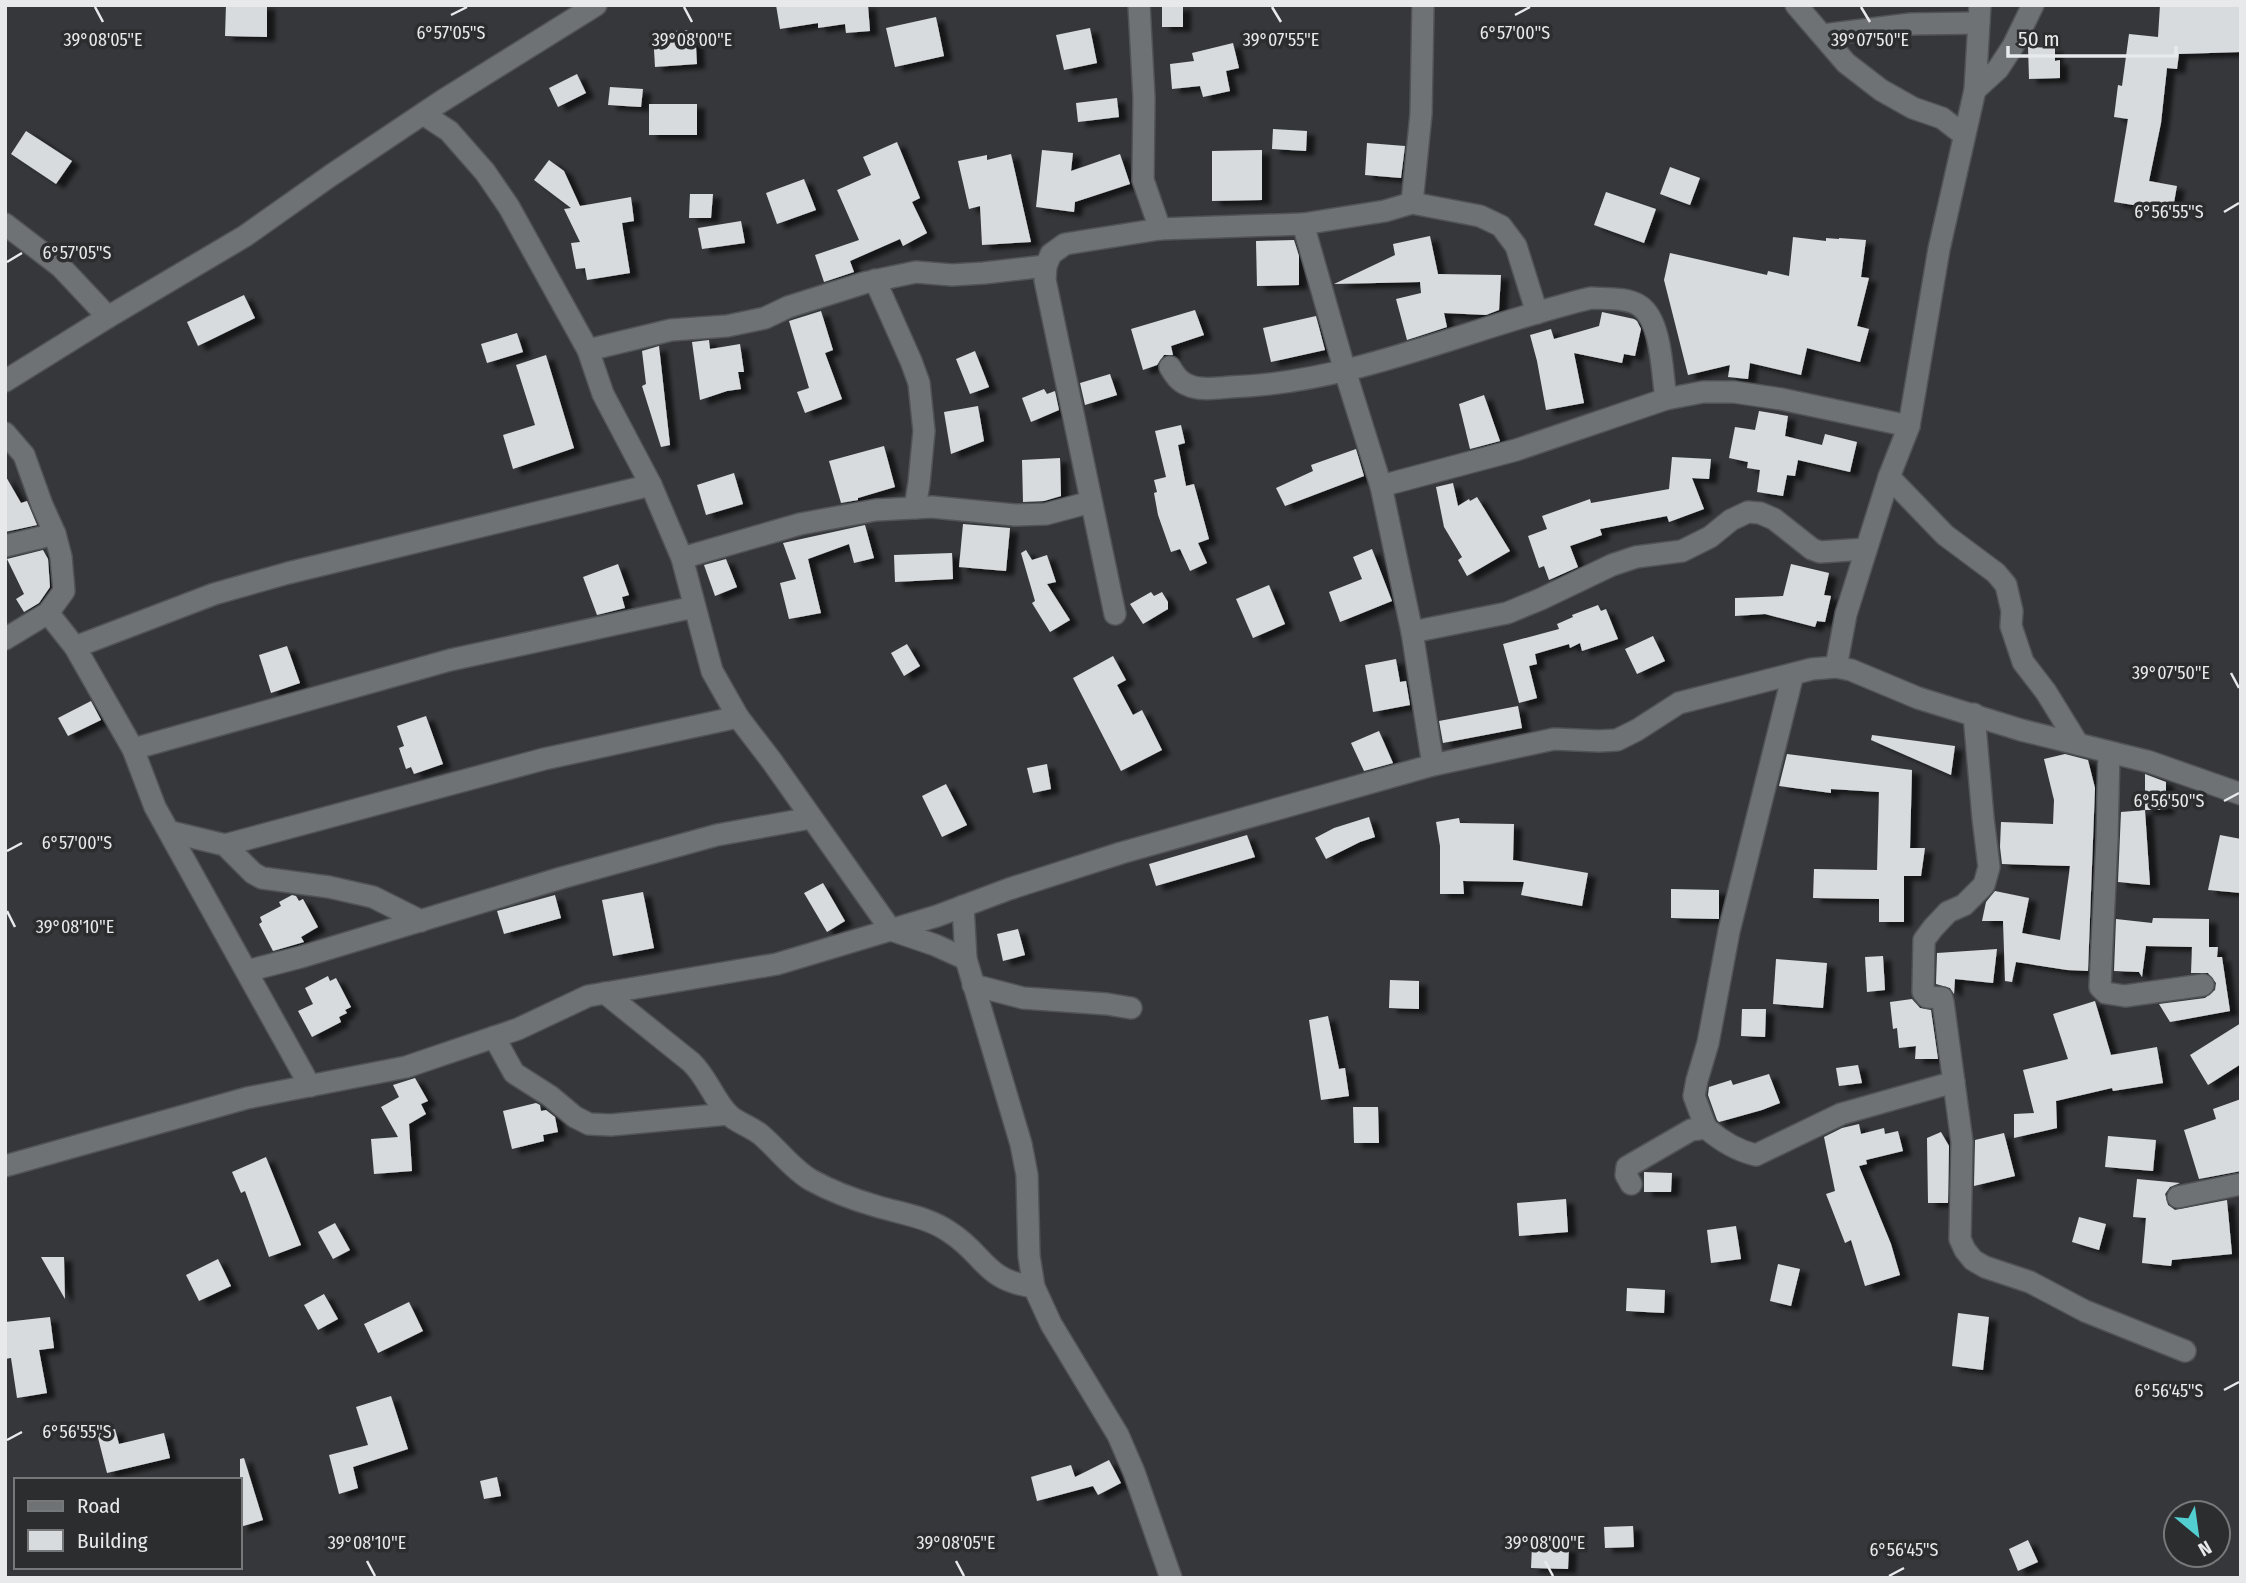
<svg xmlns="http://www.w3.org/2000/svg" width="2246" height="1583" font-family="'Fira Sans Condensed',sans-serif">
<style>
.building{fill:#d8dbde;filter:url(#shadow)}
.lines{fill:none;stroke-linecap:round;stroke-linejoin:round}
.minor-casing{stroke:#515356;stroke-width:24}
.minor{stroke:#6f7275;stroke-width:21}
.ticks{fill:none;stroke:#e8e9eb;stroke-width:2.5}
.ticks-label{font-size:18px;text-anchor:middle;fill:#e8e9eb;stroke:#2b2d2f;stroke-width:7;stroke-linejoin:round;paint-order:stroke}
</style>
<defs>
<filter id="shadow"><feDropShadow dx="8" dy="4.5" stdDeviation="2" flood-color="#0009"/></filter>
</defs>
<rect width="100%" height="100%" fill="#35373a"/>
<!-- building -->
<g class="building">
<path d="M226,5H267V37L225,36Z"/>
<path d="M776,5H868L870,31L846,33L845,24L818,28V23L780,29Z"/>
<path d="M2160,5H2241V52L2179,54L2177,69L2167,68L2161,123L2149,181L2177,186L2173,208L2146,203V207L2114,202L2128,119L2114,117L2118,85L2122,86L2129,34L2158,37Z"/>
<path d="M1183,6V27H1162V7Z"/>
<path d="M936,17L944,56L895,67L886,28Z"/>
<path d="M1090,28L1097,63L1064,70L1056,35Z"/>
<path d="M695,30L697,64L655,67L653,32Z"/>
<path d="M1233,43L1239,68L1226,71L1230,91L1203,97L1200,86L1172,89L1170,64L1194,61L1192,53Z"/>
<path d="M2028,47L2055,48V61L2060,60V78L2029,79Z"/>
<path d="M577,74L586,93L558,107L549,88Z"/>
<path d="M610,87L643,89L641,107L608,105Z"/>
<path d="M1117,98L1119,117L1078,122L1076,103Z"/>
<rect x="649" y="104" width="48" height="31"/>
<path d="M1273,129L1307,131L1306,151L1272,149Z"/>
<path d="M26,131L72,161L56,184L11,154Z"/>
<path d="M897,142L920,198L912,202L927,233L903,246L900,239L850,261L854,272L824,282L815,255L859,240L837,190L871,175L863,157Z"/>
<path d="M1367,143L1405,146L1401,178L1365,175Z"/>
<path d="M1042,150L1073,153L1071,171L1120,154L1130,184L1075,202L1074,212L1036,207Z"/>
<path d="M1262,150V200L1212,201V151Z"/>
<path d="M1011,154L1031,242L982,245L980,206L969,209L958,161L987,155V160Z"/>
<path d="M549,160L564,171L580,206L631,197L634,221L622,223L630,273L587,280L585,268L576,269L571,243L580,242L564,209L571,208L534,180Z"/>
<path d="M1670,167L1700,178L1690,205L1660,194Z"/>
<path d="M804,179L816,210L777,224L766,193Z"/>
<path d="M1606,192L1656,209L1644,243L1594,225Z"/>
<path d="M690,194H713L711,218H689Z"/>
<path d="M741,221L745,243L702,249L698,228Z"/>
<path d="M1430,236L1438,274L1501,275L1499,310L1486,315L1444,313L1447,327L1407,340L1396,299L1421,293L1420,282L1334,284L1395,255L1393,244Z"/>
<path d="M1793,237L1826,241V238L1839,239V238L1866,240L1861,277L1869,278L1857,326L1869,329L1860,362L1807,348L1801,375L1750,363L1748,379L1728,377L1730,365L1688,375L1664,280L1670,253L1767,275L1768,271L1789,276Z"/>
<path d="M1294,240L1299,256V285L1257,286L1256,241Z"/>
<path d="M244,295L255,318L198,346L187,322Z"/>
<path d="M1195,310L1204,335L1171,346L1173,355H1164L1157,365L1143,370L1131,329Z"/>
<path d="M821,311L833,350L825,353L842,399L805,413L797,392L809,388L789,321Z"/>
<path d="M1602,312L1634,319L1637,321L1641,329L1635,356L1624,354L1622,363L1574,353L1584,403L1546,410L1537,361L1530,335L1551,329L1554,339L1599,326Z"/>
<path d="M1316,316L1325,350L1271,362L1263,328Z"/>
<path d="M517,333L523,352L487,363L481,344Z"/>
<path d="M709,340L710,349L740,344L744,372H738L741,389L727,391L700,400L692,342Z"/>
<path d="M659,346L670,445L661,447L642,386L646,384L642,351Z"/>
<path d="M975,351L989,387L970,394L956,359Z"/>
<path d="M546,355L574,448L513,469L503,435L535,425L516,365Z"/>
<path d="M1110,374L1117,395L1085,405L1080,383Z"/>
<path d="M1044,389L1047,394L1055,391L1059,410L1031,422L1022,398Z"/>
<path d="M1484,395L1500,441L1470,449L1459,404Z"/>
<path d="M978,406L984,441L951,454L944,412Z"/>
<path d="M1759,411L1788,416L1785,436L1822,445L1825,434L1857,442L1850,472L1798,460L1795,476L1787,475L1783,496L1757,492L1760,470L1747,468L1748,462L1729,458L1735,427L1755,430Z"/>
<path d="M1181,425L1185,443L1178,445L1186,486L1194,484L1209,539L1198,543L1207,563L1190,571L1180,549L1171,552L1158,515L1154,493L1157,492L1154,480L1166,477L1155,431Z"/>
<path d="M884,446L895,487L858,498V500L841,503L829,461Z"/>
<path d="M1356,449L1364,476L1285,506L1276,488L1313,471L1311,465Z"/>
<path d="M1672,457L1711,459L1709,479L1692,478L1704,509L1669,522L1667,516L1600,529L1602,535L1570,546L1578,567L1549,580L1544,566L1539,568L1528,536L1547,529L1542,516L1590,499L1591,503L1669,489Z"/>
<path d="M1060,458L1061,496L1044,501L1023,502L1022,460Z"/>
<path d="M734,473L743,504L706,515L697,485Z"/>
<path d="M5,475L21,503L27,501L37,525L5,532Z"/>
<path d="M1453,483L1458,506L1469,499L1470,501L1477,497L1510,551L1467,576L1458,560L1462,557L1444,527L1436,487Z"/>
<path d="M963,524L1010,528L1006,571L959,567Z"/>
<path d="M865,525L874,558L854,563L849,544L808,559L821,613L789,619L780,583L796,579L783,543Z"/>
<path d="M1372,549L1392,601L1340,622L1329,592L1362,579L1353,557Z"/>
<path d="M43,550L48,559L50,587L39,603L24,612L16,599L24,594L7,559Z"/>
<path d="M1026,550L1032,560L1047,555L1056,582L1047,584L1070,620L1050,632L1032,603L1035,601L1021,553Z"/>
<path d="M952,553L953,579L895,582L894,555Z"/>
<path d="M726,559L737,587L715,596L704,565Z"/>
<path d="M618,564L629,595L622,597L625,608L597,615L583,577Z"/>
<path d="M1791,564L1829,573L1824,595L1831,596L1825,622L1817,621L1815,627L1765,614L1735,616V598L1783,596Z"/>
<path d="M1269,585L1285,624L1253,638L1236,599Z"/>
<path d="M1151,592L1154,596L1162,592L1168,602V609L1143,624L1130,604Z"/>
<path d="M1598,605L1601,611L1606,609L1618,639L1582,651L1580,643L1570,648L1569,644L1535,654L1537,664L1529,666L1537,698L1519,703L1503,644L1559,629L1557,624L1573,617L1572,615Z"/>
<path d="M1653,636L1665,661L1637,674L1625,649Z"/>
<path d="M907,644L920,666L904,676L891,653Z"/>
<path d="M287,646L300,683L271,693L259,655Z"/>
<path d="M1113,656L1126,680L1117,685L1133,715L1142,710L1162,750L1121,771L1073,678Z"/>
<path d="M1396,659L1400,682L1406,681L1410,705L1373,712L1365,665Z"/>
<path d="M91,701L101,720L68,736L58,718Z"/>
<path d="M1518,706L1522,728L1443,743L1439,721Z"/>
<path d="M426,716L443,764L414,774L411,767L406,769L399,748L404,746L397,726Z"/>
<path d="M1379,731L1393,763L1364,771L1351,743Z"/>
<path d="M1872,735L1955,746L1951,775L1871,740Z"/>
<path d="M1787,754L1912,770L1910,848H1925L1921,876H1904V922H1879V899L1813,898L1814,869L1877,870L1879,792L1831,789V793L1779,786Z"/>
<path d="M2065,754L2088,760L2095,788L2088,971L2067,970L2016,962L2012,982L2005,981L2003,921H1982L1986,902L1995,891L2029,898L2022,933L2060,940L2070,866L2002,864L2000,847L2001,822L2053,824L2054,800L2044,759Z"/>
<path d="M1047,764L1051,789L1033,793L1027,768Z"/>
<path d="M2145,774L2166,782V810H2145Z"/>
<path d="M946,784L967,825L942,837L922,796Z"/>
<path d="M2145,810L2150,885L2118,882L2121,812Z"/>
<path d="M1369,817L1375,837L1360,842L1326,859L1315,838L1334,828Z"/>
<path d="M1459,818L1460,823L1514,824L1513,860L1588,873L1582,906L1521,895L1524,882L1463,881L1464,894H1440V846L1436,822Z"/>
<path d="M1247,835L1255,857L1156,886L1149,864Z"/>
<path d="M2220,835L2241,839V893L2208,890Z"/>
<path d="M823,883L845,921L827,932L804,893Z"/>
<path d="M1671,889L1719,890V919L1671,918Z"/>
<path d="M643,892L654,948L613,956L602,900Z"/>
<path d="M292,895L296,896L299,901L303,899L318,927L301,937L304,942L273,951L259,924L262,922L260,917L281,906L279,902Z"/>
<path d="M555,895L561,918L504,934L497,911Z"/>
<path d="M2153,918L2209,919V947H2218L2217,957H2222L2230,1011L2170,1022L2159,1004L2205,998L2215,990L2216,983L2208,973H2191L2192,947L2146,946L2142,977L2139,972L2114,971L2116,919L2152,923Z"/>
<path d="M1018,929L1025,955L1003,961L997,934Z"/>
<path d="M1997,949L1993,983L1955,979L1954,994L1950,988L1936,984L1937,953Z"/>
<path d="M1883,956L1885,990L1867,992L1865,957Z"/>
<path d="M1776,959L1827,963L1823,1008L1773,1004Z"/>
<path d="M328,976L330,981L336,978L351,1007L345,1010L347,1013L339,1017L341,1022L312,1037L298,1011L313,1004L305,988Z"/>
<path d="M1390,980L1419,981V1009L1389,1008Z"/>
<path d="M1912,999L1920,1008L1931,1010L1938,1059H1915L1916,1046L1899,1048L1897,1028L1893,1029L1890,1002Z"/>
<path d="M2095,1001L2111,1055L2157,1047L2163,1083L2113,1091L2112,1088L2056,1101L2057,1128L2014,1138V1114L2034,1113L2023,1070L2068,1059L2053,1014Z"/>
<path d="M1742,1009H1766L1765,1037L1741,1036Z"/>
<path d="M1328,1016L1339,1069L1345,1068L1349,1096L1321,1100L1309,1020Z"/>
<path d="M2241,1023V1064L2208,1085L2190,1055Z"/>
<path d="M1858,1065L1862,1083L1839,1086L1836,1068Z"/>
<path d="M1769,1074L1780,1103L1762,1110L1719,1122L1717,1120L1708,1095L1709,1087L1731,1080L1733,1085Z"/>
<path d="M415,1078L428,1101L421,1104L426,1114L409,1124L412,1171L374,1174L371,1139L398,1137L381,1107L399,1097L393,1085Z"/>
<path d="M2241,1099V1171L2199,1179L2184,1130L2216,1119L2213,1109Z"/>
<path d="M536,1103L540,1105L541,1111L546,1110L555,1117L558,1132L543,1135L544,1141L512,1149L503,1111Z"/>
<path d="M1353,1107H1378L1379,1143H1354Z"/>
<path d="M1859,1124L1861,1134L1884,1128L1885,1134L1898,1131L1903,1151L1866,1160L1867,1164L1859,1166L1891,1244L1900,1275L1865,1286L1851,1240L1845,1243L1826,1194L1835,1191L1824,1137L1842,1128Z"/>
<path d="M1941,1132L1949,1146L1948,1203H1928L1927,1138Z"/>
<path d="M2004,1133L2015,1176L1974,1186L1975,1140Z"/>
<path d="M2108,1136L2156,1140L2153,1171L2105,1167Z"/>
<path d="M266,1157L301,1245L269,1257L245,1191L241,1193L232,1172Z"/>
<path d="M1644,1172L1672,1173L1671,1192H1644Z"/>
<path d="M2137,1179L2180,1183L2170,1187L2165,1194L2168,1205L2175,1210L2227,1200L2232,1254L2172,1260L2171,1266L2142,1263L2146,1218L2133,1217Z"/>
<path d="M1566,1199L1568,1232L1519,1236L1517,1203Z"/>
<path d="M2079,1217L2106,1224L2099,1250L2072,1242Z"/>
<path d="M335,1223L350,1250L333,1259L318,1232Z"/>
<path d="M1736,1226L1741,1259L1711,1263L1707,1230Z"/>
<path d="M41,1257H64L65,1299Z"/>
<path d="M218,1259L231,1286L199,1301L186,1275Z"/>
<path d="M1778,1264L1800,1269L1791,1306L1770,1301Z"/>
<path d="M1627,1288L1665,1290L1664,1313L1626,1311Z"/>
<path d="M324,1294L338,1319L318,1330L304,1305Z"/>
<path d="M409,1302L423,1331L378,1353L364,1324Z"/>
<path d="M1958,1313L1989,1317L1983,1370L1952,1366Z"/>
<path d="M50,1317L54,1348L39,1350L47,1393L17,1398L11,1358L5,1359V1322Z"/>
<path d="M391,1396L408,1449L353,1467L358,1488L339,1494L329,1455L368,1445L356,1407Z"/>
<path d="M115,1429L119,1444L164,1433L170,1458L107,1473L97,1434Z"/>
<path d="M244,1458L263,1520L240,1527V1459Z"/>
<path d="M1109,1460L1121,1483L1098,1495L1093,1486L1037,1501L1031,1477L1071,1465L1075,1477Z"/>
<path d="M497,1477L501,1496L484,1499L480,1481Z"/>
<path d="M1633,1526L1634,1547L1605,1548L1604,1527Z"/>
<path d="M2028,1540L2038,1562L2018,1571L2009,1549Z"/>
<path d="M1532,1546L1569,1547L1568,1569L1531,1568Z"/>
</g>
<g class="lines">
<!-- minor casing -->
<g class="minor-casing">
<g id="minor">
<path d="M1139,5L1144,98L1143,180L1160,229"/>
<path d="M1796,5L1846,63L1881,90L1913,108L1942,118L1964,135"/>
<path d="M1823,35L1911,24L1979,23"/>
<path d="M1975,90L1998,69L2013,46L2033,5"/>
<path d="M423,114L449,131L485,172L509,207L588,350L603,394L651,485L682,558L712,671L738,717L771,760L891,930L935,945L966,959"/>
<path d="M1412,203L1421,114L1423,5"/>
<path d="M5,224L61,267L108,317"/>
<path d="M1303,224L1345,371L1381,486L1412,632L1433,765"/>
<path d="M875,280L911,361L919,383L924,431L919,483L915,508"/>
<path d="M588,350L671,330L727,326L765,318L788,307L864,283L892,277L916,272L952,275L984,273L1046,266"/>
<path d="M1170,367C1174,374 1179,382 1188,385C1200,391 1217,388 1230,387C1355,383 1470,327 1591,298C1605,299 1627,297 1640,306C1662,321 1662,374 1666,399"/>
<path d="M5,381L108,317L245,236L330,176L442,101L596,5"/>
<path d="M5,433L24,455L42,505L55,534L61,557L64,591L48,613L5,639"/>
<path d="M1889,477L1945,535L1996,573L2006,585L2012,611L2011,626L2023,662L2046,692L2078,744"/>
<path d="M1381,486L1516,450L1666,399L1703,392H1734L1781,399L1909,426"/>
<path d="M5,546L55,534"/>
<path d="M682,558L800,524L876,510L932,507L1015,515L1046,514L1091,502"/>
<path d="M48,613L75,647L133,749L155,807L310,1086"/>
<path d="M1115,614L1045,280L1046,266L1051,254L1065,244L1160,229L1303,224L1385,211L1412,203L1480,216L1501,226L1516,246L1537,313"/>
<path d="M1412,632L1507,613L1541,599L1612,565L1636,557L1682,551L1710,537L1731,520L1748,512L1760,513L1774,519L1812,549L1820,552L1866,549"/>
<path d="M75,647L214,594L288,573L651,485"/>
<path d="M1836,667L1846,614L1889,477L1909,426L1939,249L1975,90L1980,5"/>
<path d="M1974,714L1983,818L1989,867L1984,885L1964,905L1948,912L1933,928L1924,940L1923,992L1927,997L1942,998L1943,1002L1962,1142L1960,1239L1965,1250L1973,1260L1985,1267L2030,1282L2085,1311L2185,1351"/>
<path d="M133,749L450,660L694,607"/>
<path d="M2109,752L2107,839L2100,987L2106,993L2125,996L2203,985"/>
<path d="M171,832L225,845L253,873L262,878L329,887L373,897L421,921"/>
<path d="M225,845L544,759L738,717"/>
<path d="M963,906L966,959L1021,1144L1027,1175L1029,1256L1034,1287L1051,1324L1118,1435L1134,1472L1171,1578"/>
<path d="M247,971L301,957L561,878L717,835L811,818"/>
<path d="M973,985L1023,998L1107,1004L1131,1008"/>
<path d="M605,993L691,1062C707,1077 713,1098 728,1114C737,1123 750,1126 760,1134C777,1148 792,1169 811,1180C831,1191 855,1200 876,1206C902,1214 929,1217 951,1233C986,1256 984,1280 1034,1287"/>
<path d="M494,1037L514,1073L550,1096L575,1117L589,1124L611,1125L728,1114"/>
<path d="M1706,1128L1694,1096L1697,1080L1708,1043L1729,931L1793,674"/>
<path d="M5,1166L247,1098L406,1067L518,1029L588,996L777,964L937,916L1009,889L1121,853L1433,765L1554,739L1599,741L1617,740L1637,730L1679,703L1812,669L1836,667L1851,670L1918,698L2021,730L2150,762L2241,794"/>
<path d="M1631,1184L1626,1175L1627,1167L1691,1130L1706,1128C1720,1140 1738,1151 1756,1155L1841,1114L1954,1082"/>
<path d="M2178,1197L2241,1184"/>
</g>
</g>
<!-- minor -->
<use href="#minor" class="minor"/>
</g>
<!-- ticks -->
<path class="ticks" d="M95,7L103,22M684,7L692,22M1272,7L1281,22M1861,7L1870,22M451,15L467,7M1515,15L1530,7M2224,212L2239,203M7,262L22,253M2231,673L2239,688M2224,801L2239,793M7,851L22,843M7,911L15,927M2224,1390L2239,1382M7,1440L22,1432M367,1561L375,1576M956,1561L964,1576M1545,1561L1553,1576M1889,1576L1904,1568"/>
<g class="ticks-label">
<text x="1515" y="39">6°57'00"S</text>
<text x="451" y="39">6°57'05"S</text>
<text x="103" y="46">39°08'05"E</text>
<text x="692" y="46">39°08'00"E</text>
<text x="1281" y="46">39°07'55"E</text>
<text x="1870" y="46">39°07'50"E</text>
<text x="2169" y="218">6°56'55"S</text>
<text x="77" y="259">6°57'05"S</text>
<text x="2171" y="679">39°07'50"E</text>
<text x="2169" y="807">6°56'50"S</text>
<text x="77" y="849">6°57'00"S</text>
<text x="75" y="933">39°08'10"E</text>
<text x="2169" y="1397">6°56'45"S</text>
<text x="77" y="1438">6°56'55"S</text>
<text x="367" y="1549">39°08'10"E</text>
<text x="956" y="1549">39°08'05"E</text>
<text x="1545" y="1549">39°08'00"E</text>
<text x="1904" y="1556">6°56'45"S</text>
</g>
<!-- border -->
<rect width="2246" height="1583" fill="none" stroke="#e8e9eb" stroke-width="14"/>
<!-- legend -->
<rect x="14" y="1478" width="228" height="91" fill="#2b2d2f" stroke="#77787a" stroke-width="2"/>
<rect x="28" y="1501" width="35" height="10" fill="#6f7275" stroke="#77787a" stroke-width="2"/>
<text x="77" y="1513" font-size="21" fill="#e8e9eb">Road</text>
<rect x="28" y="1530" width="35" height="21" fill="#d8dbde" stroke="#77787a" stroke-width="2"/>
<text x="77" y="1548" font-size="21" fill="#e8e9eb">Building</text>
<!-- north arrow -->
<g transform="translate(2197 1534) rotate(151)"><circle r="33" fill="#2b2d2f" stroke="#77787a" stroke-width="2"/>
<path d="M0-5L12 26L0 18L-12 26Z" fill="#52cdd0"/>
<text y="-10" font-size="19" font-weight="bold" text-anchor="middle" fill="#e8e9eb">N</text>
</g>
<!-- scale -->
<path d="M2008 46v10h168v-10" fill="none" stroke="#e8e9eb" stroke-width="3.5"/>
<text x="2018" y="46" font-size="21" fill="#e8e9eb" stroke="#2b2d2f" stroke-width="5" paint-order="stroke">50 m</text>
</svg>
